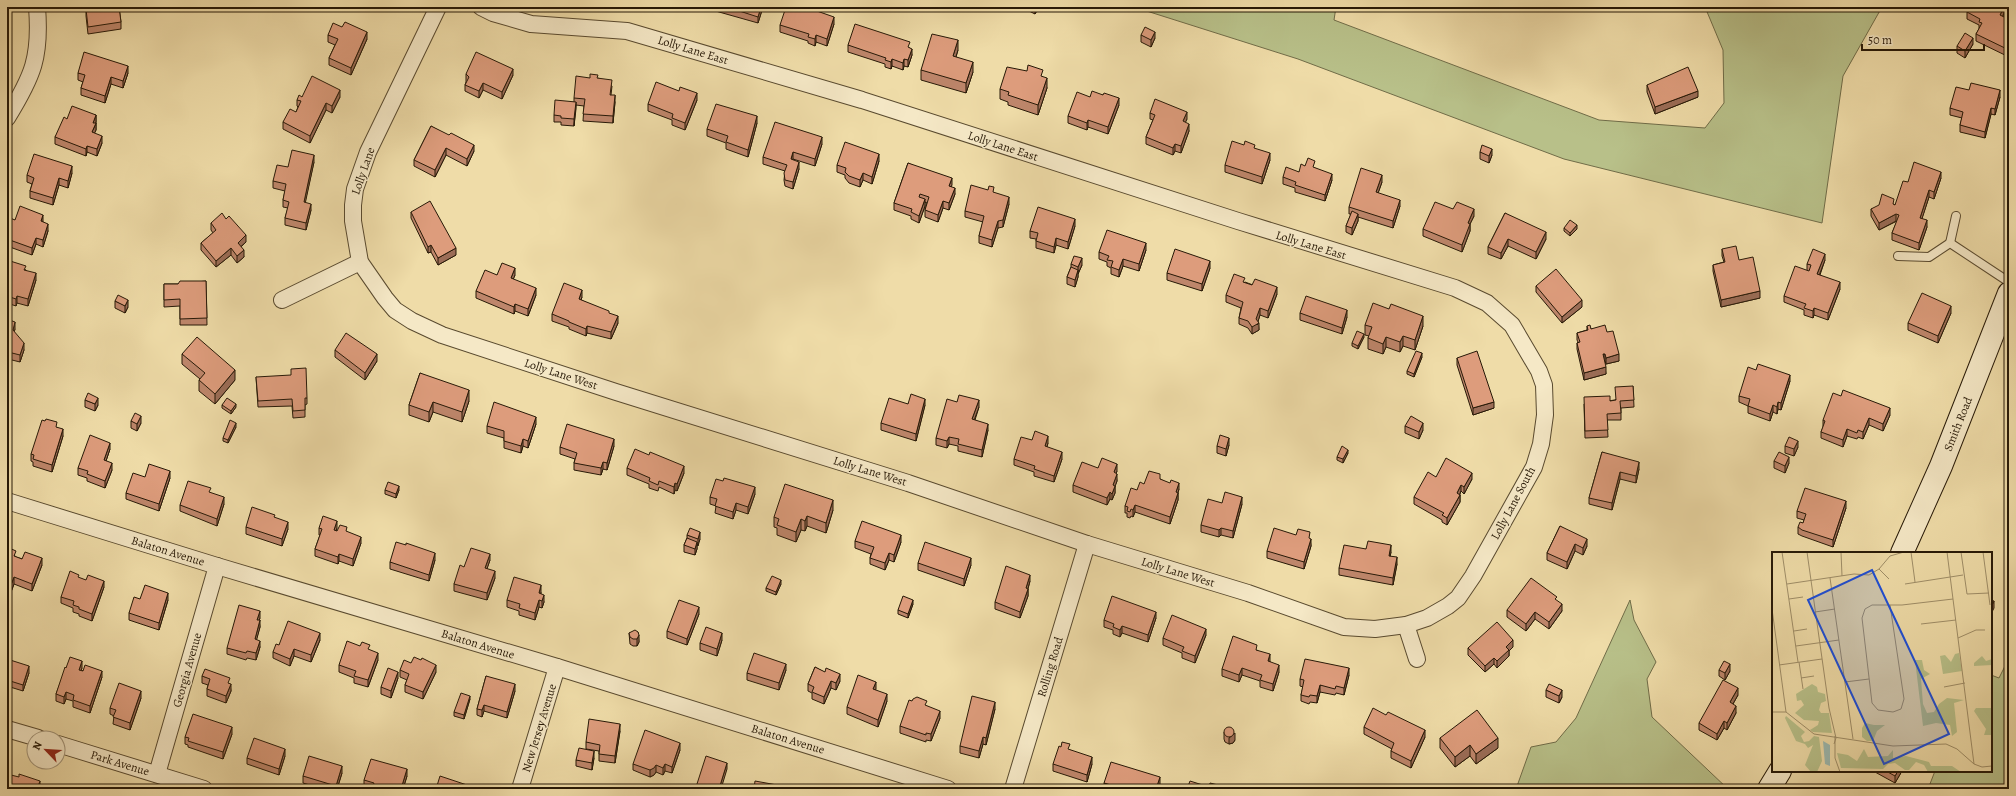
<svg xmlns="http://www.w3.org/2000/svg" width="2016" height="796" font-family="Alegreya,serif">
<style>
.green{fill:#b8c089;stroke:#706c48}
.lines{fill:none;stroke-linecap:round;stroke-linejoin:round}
.lane-casing{stroke:#594a2f;stroke-width:10}
.street-casing{stroke:#594a2f;stroke-width:18}
.secondary-casing{stroke:#271907;stroke-width:24}
.lane{stroke:#f5e8c6;stroke-width:8}
.street{stroke:#f5e8c6;stroke-width:16}
.secondary{stroke:#f5e8c6;stroke-width:22}
.wall{fill:#be866b;stroke:#271907}
.shaded-wall{fill:#9b6d57;stroke:#271907}
.building{fill:#dd9c7c;stroke:#271907}
.labels{text-anchor:middle;stroke-width:3;stroke-linejoin:round;paint-order:stroke}
.street-label{font-size:12px;fill:#271907;stroke:#f5e8c6}
.inset-road{fill:none;stroke:#9f8e68;stroke-width:1}
.view{fill:#1d4ed8;fill-opacity:0.15;stroke:#1d4ed8;stroke-width:2}
.inset-edge{fill:none;stroke:#271907;stroke-width:2}
</style>
<rect width="100%" height="100%" fill="#efdca8"/>
<filter id="stains"><feTurbulence type="fractalNoise" baseFrequency=".005" numOctaves="4"/><feColorMatrix values="0 0 0 0 .2 0 0 0 0 .09 0 0 0 0 .02 0 0 0 .5 -.17"/></filter>
<radialGradient id="worn" r=".72"><stop offset=".6" stop-color="#630" stop-opacity="0"/><stop offset="1" stop-color="#630" stop-opacity=".3"/></radialGradient>
<!-- green -->
<g class="green">
<path d="M1134,7H1336L1334,20L1599,120L1705,128L1724,103L1723,50L1705,7H1882L1843,76L1822,223L1564,159L1298,59Z"/>
<path d="M1630,600L1634,620L1656,662L1647,679L1652,717L1728,789H1516L1531,747L1556,742L1576,718Z"/>
<path d="M2009,658V789H1928L1935,771H1991V675L1999,678Z"/>
</g>
<g class="lines">
<!-- lane casing -->
<g class="lane-casing">
<g id="lane">
<path d="M1950,243L1956,216"/>
<path d="M1898,256L1929,257L1950,243L2009,282"/>
</g>
</g>
<!-- street casing -->
<g class="street-casing">
<g id="street">
<path d="M438,7L368,152L355,189L353,205V221L360,262L385,298L395,310L412,321L442,335L616,392L908,483L1087,544L1248,593L1344,627L1375,629L1406,625L1427,618L1448,606L1458,598L1473,576L1534,467L1541,444L1545,415L1544,385L1539,371L1512,325L1487,303L1455,288L1238,221L862,100L627,31L531,24L493,13L481,7"/>
<path d="M7,118C33,76 41,57 37,7"/>
<path d="M282,300L360,262"/>
<path d="M7,501L217,566L557,667L948,789"/>
<path d="M1406,625L1417,659"/>
<path d="M7,729L38,738"/>
<path d="M58,744L204,789"/>
<path d="M157,774L217,566"/>
<path d="M520,789L557,667"/>
<path d="M1013,789L1087,544"/>
</g>
</g>
<!-- secondary casing -->
<g class="secondary-casing">
<g id="secondary">
<path d="M1902,553L1941,466L2009,293"/>
<path d="M1769,789L1780,771"/>
</g>
</g>
<!-- lane -->
<use href="#lane" class="lane"/>
<!-- street -->
<use href="#street" class="street"/>
<!-- secondary -->
<use href="#secondary" class="secondary"/>
</g>
<!-- wall -->
<g class="wall">
<path d="M89,7H119L121,22V29L88,34L86,16V9H89Z"/>
<path d="M712,7H763L758,23L712,10Z"/>
<path d="M817,7L816,10L834,24L827,46L816,42L815,46L808,43V41L780,32V25Z"/>
<path d="M1021,7H1039L1035,14Z"/>
<path d="M1967,12L2004,13L2003,16L2008,19L2009,16V57L1976,41V34L1979,29V25L1967,19Z"/>
<path d="M328,35L367,39L351,75L329,65V58L335,45L328,42Z"/>
<path d="M1141,35L1155,38L1151,47L1141,42Z"/>
<path d="M1973,44L1965,58L1957,53V46Z"/>
<path d="M848,45L910,48L912,55L908,67L904,66L903,70L892,66L891,69L885,67V64L848,52Z"/>
<path d="M958,50L956,57L973,72L966,93L921,80V70Z"/>
<path d="M78,73H128L123,88L111,84L105,103L81,95V88L83,82L78,80Z"/>
<path d="M466,74L513,75L502,99L483,90L479,98L465,91V85L466,82Z"/>
<path d="M1043,77L1047,88L1038,115L1008,105V102L1000,99V89Z"/>
<path d="M598,78L612,86L611,95L615,102L613,123L583,121L584,106L576,105L574,126L561,125V122H554V115L574,102V98Z"/>
<path d="M1647,85L1698,97L1655,114L1647,92Z"/>
<path d="M1103,95L1119,105L1108,134L1088,127L1087,130L1068,123V116L1090,97Z"/>
<path d="M302,97H340L332,113L326,110L310,143L283,129V122L296,112L298,107L297,106V100Z"/>
<path d="M2000,97L1995,115L1991,114L1985,138L1960,132V125L1962,118L1950,115V108Z"/>
<path d="M697,100L685,130L672,125V120L648,111V104Z"/>
<path d="M1150,113L1187,119L1185,122L1189,131L1181,153L1175,151L1173,155L1146,144V137L1153,120L1150,119Z"/>
<path d="M96,115V130L94,133L102,143L97,156L87,152L86,156L55,144V137L67,119Z"/>
<path d="M757,123L748,157L726,149V143L707,136V129Z"/>
<path d="M431,126L474,151L467,166L446,155L435,177L414,166V160Z"/>
<path d="M822,144L815,166L793,159V160L799,169L793,189L785,186L784,180L785,171L763,164V157Z"/>
<path d="M1255,149L1270,160L1262,184L1225,172V165Z"/>
<path d="M1480,152L1492,155L1489,163L1480,159Z"/>
<path d="M879,161L872,184L863,180L860,187L849,183L845,178V175L837,172V165Z"/>
<path d="M314,162L305,202L311,210L306,230L285,225V218L288,208L283,207V200L285,191L273,188V181L288,167Z"/>
<path d="M908,163L952,185L951,186L955,194L949,210L943,208L938,222L925,217V210L927,203L925,202V206L919,223L911,219V216L894,210V203Z"/>
<path d="M1315,168L1332,180L1325,201L1295,192V188L1283,184V177L1299,172Z"/>
<path d="M72,173L68,188L59,185L53,205L30,198V191L32,184L27,182V175Z"/>
<path d="M1941,178L1934,199L1929,197L1922,218L1927,227L1919,250L1892,240V233L1897,221L1879,230L1871,216V209L1894,204L1895,205L1908,182Z"/>
<path d="M1382,182L1378,193L1400,206L1393,228L1358,217V221L1352,235L1346,232V226L1351,214H1349V207Z"/>
<path d="M994,193L1009,204L1003,227L998,228L992,247L979,243V236L983,222L965,217V211Z"/>
<path d="M1453,209L1474,216L1470,224V231L1462,252L1423,236V229Z"/>
<path d="M411,212L456,255L438,265L431,252L428,253L411,218Z"/>
<path d="M1505,213L1546,239L1536,259L1508,246L1501,259L1488,254V247Z"/>
<path d="M226,219L246,242L241,247L244,257L237,263L231,255L216,267L201,250V243L213,233L211,230V223Z"/>
<path d="M15,220L43,222L48,231L43,247L36,244L32,255L7,246V224Z"/>
<path d="M1075,226L1068,249L1056,245L1054,253L1036,248V239L1030,238V231Z"/>
<path d="M1564,228L1577,229L1570,236L1564,231Z"/>
<path d="M1722,249L1760,298L1721,307L1713,271V265L1724,262L1722,256Z"/>
<path d="M1146,250L1139,271L1123,266L1119,277L1111,274V268L1107,266V262L1099,259V252Z"/>
<path d="M7,260L26,270L36,280L28,306L17,303L16,306L7,303Z"/>
<path d="M1825,260L1820,275L1840,289L1828,320L1814,315L1813,318L1804,315V310L1784,302V296L1807,271V264Z"/>
<path d="M1071,264L1082,265L1078,274V277L1075,287L1067,284V277L1071,267Z"/>
<path d="M1210,268L1202,291L1167,280V273Z"/>
<path d="M497,275H515L513,279L536,295L528,316L515,311L514,314L476,298V291Z"/>
<path d="M206,281L207,325H180V306L164,307V284H178Z"/>
<path d="M1245,282L1277,294L1268,318L1260,315L1258,321L1259,330L1252,334L1248,328L1239,324V318L1241,308L1226,302V295Z"/>
<path d="M1536,286L1582,307L1562,323L1536,292Z"/>
<path d="M582,297L581,300L609,313L618,323L611,339L587,333L586,336L569,329V327L552,321V314Z"/>
<path d="M115,301L128,307L125,313L115,308Z"/>
<path d="M1389,309L1423,326L1415,350L1403,346L1400,352L1386,347L1383,354L1368,349V338L1369,336L1365,335V325Z"/>
<path d="M1300,313L1347,317L1342,334L1300,320Z"/>
<path d="M1951,313L1938,343L1908,330V323Z"/>
<path d="M7,319L15,329L14,332L24,350L20,362L8,359L7,361Z"/>
<path d="M1587,326L1591,329L1607,332L1619,361L1606,364L1605,361H1604L1606,374L1584,380L1577,349V343L1578,342L1577,340V333L1587,330Z"/>
<path d="M1364,337L1358,349L1352,346V343Z"/>
<path d="M335,350L377,361L365,380L335,357Z"/>
<path d="M182,354L235,380L215,404L199,391V380L200,379L182,364Z"/>
<path d="M1422,357L1414,377L1407,374V371Z"/>
<path d="M1457,358L1494,408L1473,415L1457,365Z"/>
<path d="M420,373L469,401L462,422L433,412L429,422L409,415V405Z"/>
<path d="M256,377L307,398V404L305,405V417L293,418L292,406L258,407Z"/>
<path d="M1790,381L1781,410L1778,409L1777,414L1773,412L1770,421L1748,413V406L1739,402V396Z"/>
<path d="M1633,386L1634,407L1621,408V420H1607L1608,437L1585,438L1584,404L1615,400Z"/>
<path d="M85,400L98,405L95,411L85,407Z"/>
<path d="M908,404L925,405L916,441L881,430V423Z"/>
<path d="M222,405L236,407L231,414L222,408Z"/>
<path d="M979,407L975,420L988,430L982,457L958,451V446L949,444L947,448L936,445V438Z"/>
<path d="M1890,415L1883,431L1869,425L1863,439L1858,437L1857,439L1847,436L1843,447L1821,438V432L1823,427V420Z"/>
<path d="M131,421L141,423L137,431L131,428Z"/>
<path d="M536,424L528,448L523,446L521,453L504,448V438L487,433V426Z"/>
<path d="M1405,426L1423,430L1419,439L1405,433Z"/>
<path d="M57,427L63,436L52,472L33,466V462L31,461V454Z"/>
<path d="M236,427L228,443L223,441V438Z"/>
<path d="M1032,440L1048,443L1047,447L1062,459L1054,482L1034,476V472L1014,465V459Z"/>
<path d="M1229,445L1226,456L1217,453V446Z"/>
<path d="M614,446L607,470L603,469L601,475L574,470V463L575,459L560,454V447Z"/>
<path d="M1785,446L1798,447L1794,456L1785,453Z"/>
<path d="M110,449L106,461L112,470L105,488L87,481V478L78,475V468Z"/>
<path d="M1602,452L1639,469L1636,483L1620,479L1612,510L1589,504V498Z"/>
<path d="M1348,453L1343,463L1337,460V457Z"/>
<path d="M1774,461L1789,463L1785,473L1774,468Z"/>
<path d="M627,468L684,473L677,491L675,490L674,494L659,487L658,491L649,488V484L627,475Z"/>
<path d="M1098,468L1117,471L1116,474L1117,481L1115,486V493L1112,500L1110,499L1107,505L1073,492V485Z"/>
<path d="M1436,477L1472,479L1464,494L1461,491L1460,494V502L1447,525L1442,522V520L1414,504V497Z"/>
<path d="M170,478L159,511L126,499V493Z"/>
<path d="M1160,479L1179,489L1178,493V500L1170,524L1135,512L1133,517L1131,516L1130,518L1127,517V513H1125V506L1137,490L1144,484Z"/>
<path d="M385,490H399L396,498L385,494Z"/>
<path d="M211,493L224,504L217,526L180,511V505Z"/>
<path d="M755,494L748,514L736,510L733,519L715,513L716,506L710,504V497Z"/>
<path d="M1222,503L1242,504L1233,538L1221,535L1219,537L1201,532V525Z"/>
<path d="M1846,508L1833,547L1802,536L1798,534V527L1803,523L1804,520L1797,518V511Z"/>
<path d="M833,510L826,533L807,526L805,531L801,530L796,542L777,535V528L774,527V517Z"/>
<path d="M275,518L288,529L282,546L246,534V527Z"/>
<path d="M1560,526L1587,546L1583,555L1575,551L1567,569L1547,560V553Z"/>
<path d="M319,528H337L336,530L347,532L361,543L353,566L339,561L338,564L315,556V549L320,535H319Z"/>
<path d="M687,535L700,539L697,546V549L695,555L684,552V545L687,538Z"/>
<path d="M1310,539L1311,546L1304,569L1267,558V551Z"/>
<path d="M855,541L901,542L894,562L889,560L885,570L870,564V558L871,554L855,548Z"/>
<path d="M7,547L16,557L42,565L32,591L14,584L11,592L7,590Z"/>
<path d="M1366,549L1391,552L1390,556L1397,564L1393,585L1339,575V568Z"/>
<path d="M435,560L429,581L390,569V562Z"/>
<path d="M490,560L487,568L495,578L487,600L454,591V584L464,567Z"/>
<path d="M918,563L971,565L964,586L918,570Z"/>
<path d="M79,578L104,587L92,621L79,616V614L73,612V608L61,603V597Z"/>
<path d="M1030,581L1028,589V596L1020,618L995,609V602Z"/>
<path d="M781,584L776,595L766,591V588Z"/>
<path d="M541,592V594L544,602L542,608L539,607L535,620L519,615V611L507,607V600Z"/>
<path d="M140,599L168,600L159,630L129,620V613Z"/>
<path d="M1557,601L1562,611L1549,629L1535,619L1526,631L1507,617V610Z"/>
<path d="M913,604L908,618L898,614V610Z"/>
<path d="M699,614L687,645L667,638V631Z"/>
<path d="M260,618L259,620L260,627L256,640L260,647L256,660L247,658L246,660L227,654V648Z"/>
<path d="M1156,618L1148,642L1122,633L1120,637L1113,634V630L1104,627V620Z"/>
<path d="M638,632L639,642L637,646H633L630,644L629,633Z"/>
<path d="M1206,635L1195,663L1182,658V653L1163,645V638Z"/>
<path d="M320,640L311,662L294,656L290,666L273,658V652L279,645Z"/>
<path d="M722,640L717,656L700,650V643Z"/>
<path d="M1513,647L1509,651V656L1497,668L1494,664L1485,672L1468,655V648Z"/>
<path d="M1257,650L1270,661V662L1279,672L1273,691L1260,687V681L1242,675L1239,682L1222,676V669Z"/>
<path d="M7,659L29,673L23,691L7,686Z"/>
<path d="M378,660L368,687L354,683V678L339,672V665Z"/>
<path d="M411,663L436,672L423,699L405,692V685L407,680L400,677V670Z"/>
<path d="M815,667L840,681L836,690L831,688L824,704L812,699V693L808,691V684Z"/>
<path d="M66,668H82L81,670L102,677L90,713L73,707V701L66,699L64,704L56,701V694Z"/>
<path d="M786,670L779,690L747,680V673Z"/>
<path d="M1719,670L1730,671L1725,680L1719,676Z"/>
<path d="M1349,675L1344,695L1336,693L1335,695L1320,692L1317,703L1310,702L1309,704L1301,701V695L1303,687L1300,686V679Z"/>
<path d="M202,676L230,684L231,691L226,703L207,696V689L208,685L202,683Z"/>
<path d="M486,676L515,691L507,718L484,711L482,717L477,715V709Z"/>
<path d="M398,678L391,698L381,694V687Z"/>
<path d="M876,689L875,690L887,701L878,727L847,714V707Z"/>
<path d="M1546,690L1562,697L1559,703L1546,697Z"/>
<path d="M1738,695L1733,704L1736,713L1727,730L1724,728L1717,740L1699,730V723Z"/>
<path d="M141,698L130,730L113,724L114,716L110,714V708Z"/>
<path d="M470,699L464,719L454,716V712Z"/>
<path d="M927,706L940,718L931,741L926,740V742L900,733V726Z"/>
<path d="M995,709L986,745L983,744L979,758L960,753V746Z"/>
<path d="M1364,727L1425,737L1411,768L1391,758V751L1392,749L1364,734Z"/>
<path d="M620,731L615,763L599,761V751L586,749V742Z"/>
<path d="M1224,732L1235,740L1233,743L1229,744L1225,742L1224,739Z"/>
<path d="M232,734L223,759L188,747V745L185,744V737Z"/>
<path d="M1440,738L1498,748L1476,764L1470,756L1455,767L1440,748Z"/>
<path d="M680,750L672,773L665,771L663,775L656,772L654,775L650,777L633,770V764Z"/>
<path d="M1070,750L1092,764L1087,782L1053,771V764Z"/>
<path d="M285,756L279,775L247,764V758Z"/>
<path d="M594,758L592,770L576,766V760Z"/>
<path d="M1875,771H1902L1895,783L1875,772Z"/>
<path d="M342,773L337,789H323L303,783V776Z"/>
<path d="M407,776L403,789H370L364,787V780Z"/>
<path d="M1104,783L1160,784L1158,789H1104Z"/>
</g>
<!-- shaded-wall -->
<g class="shaded-wall">
<path d="M761,7H763L758,23V17Z"/>
<path d="M814,7H817L814,17Z"/>
<path d="M1035,7H1039L1035,14Z"/>
<path d="M2004,7V13L2000,22V15Z"/>
<path d="M834,17V24L827,46V39Z"/>
<path d="M367,32V39L351,75V68Z"/>
<path d="M1155,32V38L1151,47V40Z"/>
<path d="M816,35V42L815,46V39Z"/>
<path d="M1973,38V44L1965,58V51Z"/>
<path d="M958,40V50L953,66V56Z"/>
<path d="M912,49V55L908,67V60Z"/>
<path d="M892,59V66L891,69V62Z"/>
<path d="M904,59V66L903,70V63Z"/>
<path d="M973,62V72L966,93V83Z"/>
<path d="M128,66V73L123,88V81Z"/>
<path d="M513,69V75L502,99V92Z"/>
<path d="M111,77V84L105,103V96Z"/>
<path d="M1047,78V88L1038,115V105Z"/>
<path d="M483,83V90L479,98V91Z"/>
<path d="M340,90V97L332,113V106Z"/>
<path d="M2000,90V97L1995,115V109Z"/>
<path d="M1698,91V97L1655,114V107Z"/>
<path d="M697,93V100L685,130V123Z"/>
<path d="M615,95V102L613,123V116Z"/>
<path d="M1119,98V105L1108,134V127Z"/>
<path d="M576,102V109L574,126V119Z"/>
<path d="M326,103V110L310,143V136Z"/>
<path d="M1991,108V114L1985,138V132Z"/>
<path d="M1187,112V119L1183,128V121Z"/>
<path d="M96,115V122L93,130L96,123V130L92,139L93,123Z"/>
<path d="M757,116V123L748,157V150Z"/>
<path d="M1088,120V127L1087,130V123Z"/>
<path d="M1189,124V131L1181,153V146Z"/>
<path d="M102,136V143L97,156V149Z"/>
<path d="M822,137V144L815,166V159Z"/>
<path d="M1175,144V151L1173,155V148Z"/>
<path d="M474,145V151L467,166V159Z"/>
<path d="M87,146V152L86,156V149Z"/>
<path d="M446,148V155L435,177V170Z"/>
<path d="M1492,149V155L1489,163V156Z"/>
<path d="M793,152V159L791,166V159Z"/>
<path d="M1270,153V160L1262,184V177Z"/>
<path d="M879,154V161L872,184V177Z"/>
<path d="M314,155V162L304,209V202Z"/>
<path d="M799,162V169L793,189V182Z"/>
<path d="M72,166V173L68,188V181Z"/>
<path d="M1941,172V178L1934,199V192Z"/>
<path d="M863,173V180L860,187V180Z"/>
<path d="M1332,174V180L1325,201V195Z"/>
<path d="M1382,175V182L1376,199V192Z"/>
<path d="M59,178V185L53,205V198Z"/>
<path d="M952,178V185L949,192V186Z"/>
<path d="M955,188V194L949,210V203Z"/>
<path d="M1929,190V197L1920,225V218Z"/>
<path d="M1009,197V204L1003,227V220Z"/>
<path d="M925,199V206L919,223V216Z"/>
<path d="M1400,200V206L1393,228V221Z"/>
<path d="M943,201V208L938,222V215Z"/>
<path d="M311,204V210L306,230V223Z"/>
<path d="M1474,209V216L1470,224V231L1462,252V245L1468,223Z"/>
<path d="M1358,214V221L1352,235V228Z"/>
<path d="M1896,214V221L1879,230V223Z"/>
<path d="M43,215V222L41,221Z"/>
<path d="M1075,219V226L1068,249V242Z"/>
<path d="M1927,220V227L1919,250V243Z"/>
<path d="M998,221V228L992,247V240Z"/>
<path d="M48,224V231L43,247V240Z"/>
<path d="M1577,225V229L1570,236V233Z"/>
<path d="M1546,232V239L1536,259V252Z"/>
<path d="M246,235V242L238,249V243Z"/>
<path d="M36,238V244L32,255V248Z"/>
<path d="M1056,238V245L1054,253V247Z"/>
<path d="M1508,239V246L1501,259V253Z"/>
<path d="M1146,243V250L1139,271V264Z"/>
<path d="M431,245V252L428,253V247Z"/>
<path d="M231,248V255L216,267V261Z"/>
<path d="M456,248V255L438,265V258Z"/>
<path d="M244,250V257L237,263V256Z"/>
<path d="M1825,254V260L1817,281V274Z"/>
<path d="M1082,258V265L1078,274V267Z"/>
<path d="M1123,259V266L1119,277V270Z"/>
<path d="M1210,261V268L1202,291V284Z"/>
<path d="M515,268V275L511,285V278Z"/>
<path d="M1078,270V277L1075,287V280Z"/>
<path d="M36,273V280L28,306V299Z"/>
<path d="M1840,282V289L1828,320V313Z"/>
<path d="M1277,287V294L1268,318V311Z"/>
<path d="M536,288V295L528,316V309Z"/>
<path d="M582,290V297L579,306V299Z"/>
<path d="M1760,291V298L1721,307V300Z"/>
<path d="M17,296V303L16,306V299Z"/>
<path d="M128,300V307L125,313V306Z"/>
<path d="M1582,300V307L1562,323V317Z"/>
<path d="M515,304V311L514,314V307Z"/>
<path d="M1951,306V313L1938,343V336Z"/>
<path d="M1260,308V315L1257,325L1259,323V330L1252,334V327Z"/>
<path d="M1814,308V315L1813,318V311Z"/>
<path d="M1347,310V317L1342,334V328Z"/>
<path d="M618,316V323L611,339V332Z"/>
<path d="M1423,316V326L1415,350V340Z"/>
<path d="M15,322V329L13,337V330Z"/>
<path d="M587,326V333L586,336V329Z"/>
<path d="M1364,334V337L1358,349V346Z"/>
<path d="M1403,336V346L1400,352V342Z"/>
<path d="M1386,337V347L1383,354V344Z"/>
<path d="M24,343V350L20,362V355Z"/>
<path d="M8,352V359L7,361V354Z"/>
<path d="M1422,353V357L1414,377V374Z"/>
<path d="M377,354V361L365,380V373Z"/>
<rect x="1603" y="354" width="2" height="7"/>
<path d="M1619,354V361L1606,364V358Z"/>
<path d="M1606,367V374L1584,380V373Z"/>
<path d="M235,370V380L215,404V394Z"/>
<path d="M1790,375V381L1781,410V403Z"/>
<path d="M469,390V401L462,422V412Z"/>
<path d="M98,398V405L95,411V404Z"/>
<path d="M925,399V405L916,441V434Z"/>
<path d="M979,400V407L972,426V419Z"/>
<path d="M433,402V412L429,422V412Z"/>
<path d="M1494,402V408L1473,415V408Z"/>
<path d="M1778,402V409L1777,414V407Z"/>
<path d="M236,404V407L231,414V411Z"/>
<path d="M1773,405V412L1770,421V414Z"/>
<path d="M1890,408V415L1883,431V424Z"/>
<path d="M9,410V417L7,424V417Z"/>
<path d="M141,416V423L137,431V424Z"/>
<path d="M536,417V424L528,448V441Z"/>
<path d="M1869,418V425L1863,439V432Z"/>
<path d="M236,423V427L228,443V440Z"/>
<path d="M1423,423V430L1419,439V432Z"/>
<path d="M988,424V430L982,457V450Z"/>
<path d="M63,429V436L52,472V465Z"/>
<path d="M1847,429V436L1843,447V440Z"/>
<path d="M10,432V439L7,449V442Z"/>
<path d="M1048,436V443L1045,453V446Z"/>
<path d="M949,437V444L947,448V441Z"/>
<path d="M1229,438V445L1226,456V449Z"/>
<path d="M523,439V446L521,453V446Z"/>
<path d="M614,439V446L607,470V463Z"/>
<path d="M1798,441V447L1794,456V449Z"/>
<path d="M110,443V449L104,467V460Z"/>
<path d="M1348,450V453L1343,463V459Z"/>
<path d="M1062,452V459L1054,482V476Z"/>
<path d="M1789,457V463L1785,473V466Z"/>
<path d="M603,462V469L601,475V468Z"/>
<path d="M1639,462V469L1636,483V476Z"/>
<path d="M112,463V470L105,488V481Z"/>
<path d="M1117,464V471L1114,479V472Z"/>
<path d="M684,466V473L677,491V484Z"/>
<path d="M170,471V478L159,511V504Z"/>
<path d="M1620,472V479L1612,510V503Z"/>
<path d="M1472,473V479L1464,494V487Z"/>
<path d="M1117,474V481L1113,492V485Z"/>
<path d="M675,483V490L674,494V487Z"/>
<path d="M1179,483V489L1176,499V492Z"/>
<path d="M1461,485V491L1457,500V493Z"/>
<path d="M399,486V490L396,498V494Z"/>
<path d="M1115,486V493L1112,500V494Z"/>
<path d="M755,487V494L748,514V507Z"/>
<path d="M1110,492V499L1107,505V498Z"/>
<path d="M1178,493V500L1170,524V517Z"/>
<path d="M1460,495V502L1447,525V518Z"/>
<path d="M224,497V504L217,526V519Z"/>
<path d="M1242,497V504L1233,538V531Z"/>
<path d="M833,500V510L826,533V523Z"/>
<path d="M1846,501V508L1833,547V540Z"/>
<path d="M736,503V510L733,519V512Z"/>
<path d="M1135,505V512L1133,517V510Z"/>
<path d="M807,516V526L805,531V521Z"/>
<path d="M801,519V530L796,542V532Z"/>
<path d="M337,521V528L334,536V530Z"/>
<path d="M288,522V529L282,546V539Z"/>
<path d="M1221,528V535L1219,537V530Z"/>
<path d="M700,532V539L698,546V539Z"/>
<path d="M901,535V542L894,562V555Z"/>
<path d="M361,537V543L353,566V559Z"/>
<path d="M1311,539V546L1304,569V562Z"/>
<path d="M1587,539V546L1583,555V548Z"/>
<path d="M697,542V549L695,555V549Z"/>
<path d="M1575,544V551L1567,569V562Z"/>
<path d="M1391,545V552L1389,563V556Z"/>
<path d="M435,553V560L429,581V575Z"/>
<path d="M889,553V560L885,570V563Z"/>
<path d="M339,554V561L338,564V557Z"/>
<path d="M490,554V560L485,575V568Z"/>
<path d="M1397,557V564L1393,585V578Z"/>
<path d="M42,558V565L32,591V584Z"/>
<path d="M971,558V565L964,586V579Z"/>
<path d="M495,571V578L487,600V593Z"/>
<path d="M1030,575V581L1026,595V588Z"/>
<path d="M14,577V584L11,592V585Z"/>
<path d="M781,580V584L776,595V592Z"/>
<path d="M104,581V587L92,621V614Z"/>
<path d="M541,585V592L539,600V593Z"/>
<path d="M1028,589V596L1020,618V612Z"/>
<path d="M168,593V600L159,630V623Z"/>
<path d="M544,595V602L542,608V601Z"/>
<path d="M539,600V607L535,620V613Z"/>
<path d="M913,600V604L908,618V614Z"/>
<path d="M1994,601V608L1991,614V607Z"/>
<path d="M1562,604V611L1549,629V622Z"/>
<path d="M699,607V614L687,645V639Z"/>
<path d="M260,611V618L257,626V620Z"/>
<path d="M1156,612V618L1148,642V635Z"/>
<path d="M1535,612V619L1526,631V624Z"/>
<path d="M260,620V627L255,646V639Z"/>
<path d="M1122,626V633L1120,637V630Z"/>
<path d="M1206,629V635L1195,663V656Z"/>
<path d="M320,633V640L311,662V655Z"/>
<path d="M722,633V640L717,656V649Z"/>
<path d="M639,635V642L637,646V639Z"/>
<path d="M1513,640V647L1509,651V656L1497,668V661L1506,647Z"/>
<path d="M260,641V647L256,660V653Z"/>
<path d="M294,649V656L290,666V659Z"/>
<path d="M378,653V660L368,687V680Z"/>
<path d="M1270,654V661L1268,668V661Z"/>
<path d="M1494,658V664L1485,672V666Z"/>
<path d="M82,661V668L79,676V670Z"/>
<path d="M786,664V670L779,690V683Z"/>
<path d="M1730,664V671L1725,680V673Z"/>
<path d="M436,665V672L423,699V692Z"/>
<path d="M1279,665V672L1273,691V684Z"/>
<path d="M29,666V673L23,691V685Z"/>
<path d="M1242,668V675L1239,682V675Z"/>
<path d="M1349,668V675L1344,695V688Z"/>
<path d="M102,671V677L90,713V706Z"/>
<path d="M398,672V678L391,698V691Z"/>
<path d="M840,674V681L836,690V683Z"/>
<path d="M831,681V688L824,704V697Z"/>
<path d="M876,682V689L873,696V689Z"/>
<path d="M231,684V691L226,703V696Z"/>
<path d="M515,684V691L507,718V712Z"/>
<path d="M1320,685V692L1317,703V696Z"/>
<path d="M1738,688V695L1730,709V702Z"/>
<path d="M1562,690V697L1559,703V696Z"/>
<path d="M141,691V698L130,730V723Z"/>
<path d="M66,692V699L64,704V697Z"/>
<path d="M887,694V701L878,727V720Z"/>
<path d="M470,696V699L464,719V715Z"/>
<path d="M995,702V709L986,745V738Z"/>
<path d="M484,705V711L482,717V710Z"/>
<path d="M1736,706V713L1727,730V723Z"/>
<path d="M940,711V718L931,741V734Z"/>
<path d="M1724,721V728L1717,740V734Z"/>
<path d="M620,724V731L615,763V756Z"/>
<path d="M232,727V734L223,759V752Z"/>
<path d="M1425,730V737L1411,768V761Z"/>
<path d="M1235,733V740L1233,743L1229,744V738Z"/>
<path d="M983,737V744L979,758V751Z"/>
<path d="M1498,738V748L1476,764V754Z"/>
<path d="M680,743V750L672,773V767Z"/>
<path d="M1470,745V756L1455,767V757Z"/>
<path d="M285,749V756L279,775V769Z"/>
<path d="M594,751V758L592,770V763Z"/>
<path d="M1092,757V764L1087,782V775Z"/>
<path d="M727,763V769L721,789H719Z"/>
<path d="M665,764V771L663,775V768Z"/>
<path d="M656,765V772L654,775L650,777V770Z"/>
<path d="M342,766V773L337,789H336V786Z"/>
<path d="M407,769V776L403,789H401Z"/>
<path d="M1898,771H1902L1895,783V776Z"/>
<path d="M1160,777V784L1158,789H1156Z"/>
<path d="M40,781V789H37Z"/>
</g>
<!-- building -->
<g class="building">
<path d="M90,7H119L121,22L88,27L86,9L90,8Z"/>
<path d="M727,7H761L758,17Z"/>
<path d="M786,7H814V10L834,17L827,39L816,35L815,39L808,37L809,34L780,25Z"/>
<path d="M1969,7H2004L2000,15L2008,19L2009,16V50L1976,34L1982,23L1979,22L1980,19L1967,12Z"/>
<path d="M345,22L367,32L351,68L329,58L338,39L328,35L333,23L342,27Z"/>
<path d="M855,24L910,42L908,47L912,49L908,60L904,59L903,63L892,59L891,62L885,60L886,58L848,45Z"/>
<path d="M1145,27L1155,32L1151,40L1141,35Z"/>
<path d="M1965,33L1973,38L1965,51L1957,46Z"/>
<path d="M932,34L958,40L953,56L973,62L966,83L921,70Z"/>
<path d="M84,52L128,66L123,81L111,77L105,96L81,88L85,75L78,73Z"/>
<path d="M476,52L513,69L502,92L483,83L479,91L465,85L469,77L466,74Z"/>
<path d="M1028,65L1043,70L1041,76L1047,78L1038,105L1008,95L1009,92L1000,89L1007,67L1027,71Z"/>
<path d="M1688,67L1698,91L1655,107L1647,85Z"/>
<path d="M590,74L598,75L597,78L612,80L610,95H615L613,116L583,114L585,99L574,98L576,76L590,78Z"/>
<path d="M312,76L340,90L332,106L326,103L310,136L283,122L290,109L296,112L301,101L297,100L299,95L302,97Z"/>
<path d="M656,82L679,91L680,87L697,93L685,123L672,118L673,114L648,104Z"/>
<path d="M1971,83L2000,90L1995,109L1991,108L1985,132L1960,125L1963,112L1950,108L1956,87L1969,90Z"/>
<path d="M1092,91L1103,95L1104,93L1119,98L1108,127L1088,120L1087,123L1068,116L1077,92L1090,97Z"/>
<path d="M1155,99L1187,112L1183,121L1189,124L1181,146L1175,144L1173,148L1146,137L1155,115L1150,113Z"/>
<path d="M555,100L576,102L574,119L561,118V116L554,115Z"/>
<path d="M716,104L757,116L748,150L726,142L728,136L707,129Z"/>
<path d="M72,106L96,115L93,123H96L92,132L102,136L97,149L87,146L86,149L55,137L64,117L67,119Z"/>
<path d="M775,122L822,137L815,159L793,152L791,159L799,162L793,182L785,180L784,173L787,165L763,157Z"/>
<path d="M431,126L449,135L451,133L474,145L467,159L446,148L435,170L414,160Z"/>
<path d="M1232,141L1244,145L1245,141L1255,145L1254,148L1270,153L1262,177L1225,165Z"/>
<path d="M845,142L879,154L872,177L863,173L860,180L849,176L845,172L846,168L837,165Z"/>
<path d="M1482,145L1492,149L1489,156L1480,152Z"/>
<path d="M292,150L314,155L304,202L311,204L306,223L285,218L289,202L283,200L286,184L273,181L277,165L288,167Z"/>
<path d="M34,154L72,166L68,181L59,178L53,198L30,191L34,178L27,175Z"/>
<path d="M1308,158L1315,161L1313,167L1332,174L1325,195L1295,185L1296,182L1283,177L1286,167L1299,172L1301,164L1305,166Z"/>
<path d="M1914,162L1941,172L1934,192L1929,190L1920,218L1927,220L1919,243L1892,233L1899,215L1896,214L1879,223L1871,209L1879,205L1882,194L1894,199L1893,204L1895,205L1903,181L1908,182Z"/>
<path d="M908,163L952,178L949,186L955,188L949,203L943,201L938,215L925,210L929,197L920,194L919,197L925,199L919,216L911,212L912,209L894,203Z"/>
<path d="M1361,168L1382,175L1376,192L1400,200L1393,221L1349,207Z"/>
<path d="M971,185L988,190L989,186L994,187L993,192L1009,197L1003,220L998,221L992,240L979,236L984,216L965,211Z"/>
<path d="M430,201L456,248L438,258L431,245L428,247L411,212Z"/>
<path d="M1435,202L1453,209L1457,202L1474,209L1468,223L1470,224L1462,245L1423,229Z"/>
<path d="M20,206L43,215L41,221L48,224L43,240L36,238L32,248L7,239V224L10,218L15,220Z"/>
<path d="M1038,207L1075,219L1068,242L1056,238L1054,247L1036,241L1038,233L1030,231Z"/>
<path d="M1352,211L1358,214L1352,228L1346,226Z"/>
<path d="M222,213L226,219L229,216L246,235L238,243L244,250L237,256L231,248L216,261L201,243L216,230L211,223Z"/>
<path d="M1505,213L1546,232L1536,252L1508,239L1501,253L1488,247Z"/>
<path d="M1570,220L1577,225L1570,233L1564,228Z"/>
<path d="M1107,230L1146,243L1139,264L1123,259L1119,270L1111,267L1113,261L1107,260L1109,256L1099,252Z"/>
<path d="M1736,246L1739,260L1753,257L1760,291L1721,300L1713,265L1725,262L1722,249Z"/>
<path d="M1175,249L1210,261L1202,284L1167,273Z"/>
<path d="M1813,249L1825,254L1817,274L1840,282L1828,313L1814,308L1813,311L1804,308L1806,304L1784,296L1795,266L1809,271L1811,265L1807,264Z"/>
<path d="M1074,256L1082,258L1078,267L1071,264Z"/>
<path d="M7,260L26,266L24,270L36,273L28,299L17,296L16,299L7,296Z"/>
<path d="M502,263L515,268L511,278L536,288L528,309L515,304L514,307L476,291L485,270L497,275Z"/>
<path d="M1071,267L1078,270L1075,280L1067,277Z"/>
<path d="M1556,269L1582,300L1562,317L1536,286Z"/>
<path d="M1234,274L1245,278L1243,282L1252,285L1255,279L1277,287L1268,311L1260,308L1256,319L1259,323L1252,327L1248,321L1239,318L1243,302L1226,295Z"/>
<path d="M180,281H206L207,318L180,319V299L164,300V284H178Z"/>
<path d="M564,283L582,290L579,299L609,311V313L618,316L611,332L587,326L586,329L569,322V321L552,314Z"/>
<path d="M1922,293L1951,306L1938,336L1908,323Z"/>
<path d="M118,295L128,300L125,306L115,301Z"/>
<path d="M1306,296L1347,310L1342,328L1300,313Z"/>
<path d="M1373,303L1389,309L1391,304L1423,316L1415,340L1403,336L1400,342L1386,337L1383,344L1368,338L1372,327L1365,325Z"/>
<path d="M7,319L15,322L13,330L24,343L20,355L8,352L7,354Z"/>
<path d="M1590,325L1591,329L1605,325L1607,332L1613,331L1619,354L1606,358L1605,354H1603L1606,367L1584,373L1577,343L1580,342L1577,333L1588,330L1587,326Z"/>
<path d="M1357,331L1364,334L1358,346L1352,343Z"/>
<path d="M346,333L377,354L365,373L335,350Z"/>
<path d="M197,337L235,370L215,394L199,380L205,373L182,354Z"/>
<path d="M1416,351L1422,353L1414,374L1407,371Z"/>
<path d="M1477,351L1494,402L1473,408L1457,358Z"/>
<path d="M1758,364L1790,375L1781,403L1778,402L1777,407L1773,405L1770,414L1748,406L1750,399L1739,396L1748,367L1756,370Z"/>
<path d="M306,368L307,398H305V410L293,411L292,399L258,401L256,377L291,375V369Z"/>
<path d="M420,373L469,390L462,412L433,402L429,412L409,405Z"/>
<path d="M1633,386L1634,400L1620,401L1621,413L1607,414L1608,430L1585,431L1584,397L1610,396V401L1616,400L1615,387Z"/>
<path d="M1843,390L1890,408L1883,424L1869,418L1863,432L1858,430L1857,433L1847,429L1843,440L1821,432L1825,421L1823,420L1833,393L1841,396Z"/>
<path d="M88,393L98,398L95,404L85,400Z"/>
<path d="M911,394L925,399L916,434L881,423L889,398L908,404Z"/>
<path d="M959,395L979,400L972,419L988,424L982,450L958,444L959,439L949,437L947,441L936,438L947,399L957,402Z"/>
<path d="M227,398L236,404L231,411L222,405Z"/>
<path d="M494,402L536,417L528,441L523,439L521,446L504,441V431L487,426Z"/>
<path d="M7,410H9L7,417Z"/>
<path d="M135,413L141,416L137,424L131,421Z"/>
<path d="M1411,416L1423,423L1419,432L1405,426Z"/>
<path d="M46,419L57,422L56,427L63,429L52,465L33,459L34,455L31,454L42,420L45,421Z"/>
<path d="M230,420L236,423L228,440L223,438Z"/>
<path d="M567,424L614,439L607,463L603,462L601,468L574,463L577,453L560,447Z"/>
<path d="M7,431L10,432L7,442Z"/>
<path d="M1035,431L1048,436L1045,446L1062,452L1054,476L1034,469L1035,466L1014,459L1021,437L1032,440Z"/>
<path d="M90,435L110,443L104,460L112,463L105,481L87,474L88,471L78,468Z"/>
<path d="M1220,435L1229,438L1226,449L1217,446Z"/>
<path d="M1789,437L1798,441L1794,449L1785,446Z"/>
<path d="M1342,446L1348,450L1343,459L1337,457Z"/>
<path d="M635,449L649,455L650,452L684,466L677,484L675,483L674,487L659,481L658,485L649,481L650,478L627,468Z"/>
<path d="M1602,452L1639,462L1636,476L1620,472L1612,503L1589,498Z"/>
<path d="M1779,452L1789,457L1785,466L1774,461Z"/>
<path d="M1102,458L1117,464L1114,472L1117,474L1113,485L1115,486L1112,494L1110,492L1107,498L1073,485L1082,462L1098,468Z"/>
<path d="M1446,458L1472,473L1464,487L1461,485L1457,493L1460,495L1447,518L1442,515L1444,513L1414,497L1428,472L1436,477Z"/>
<path d="M149,464L170,471L159,504L126,493L133,473L145,477Z"/>
<path d="M1149,471L1160,474V479L1170,483L1171,480L1179,483L1176,492L1178,493L1170,517L1135,505L1133,510L1131,509L1130,512L1127,511L1128,507L1125,506L1131,488L1137,490L1140,482L1144,484Z"/>
<path d="M724,478L755,487L748,507L736,503L733,512L715,506L717,499L710,497L716,479L723,481Z"/>
<path d="M188,481L211,488L209,492L224,497L217,519L180,505Z"/>
<path d="M388,482L399,486L396,494L385,490Z"/>
<path d="M785,484L833,500L826,523L807,516L805,521L801,519L796,532L777,525L779,519L774,517Z"/>
<path d="M1805,488L1846,501L1833,540L1802,530L1798,527L1800,522L1803,523L1806,514L1797,511Z"/>
<path d="M1225,492L1242,497L1233,531L1221,528L1219,530L1201,525L1208,499L1222,503Z"/>
<path d="M252,507L275,515L274,517L288,522L282,539L246,527Z"/>
<path d="M323,516L337,521L334,530L337,531L340,525L347,527L346,531L361,537L353,559L339,554L338,557L315,549L322,529L319,528Z"/>
<path d="M862,521L901,535L894,555L889,553L885,563L870,558L874,547L855,541Z"/>
<path d="M1560,526L1587,539L1583,548L1575,544L1567,562L1547,553Z"/>
<path d="M690,528L700,532L698,539L687,535Z"/>
<path d="M1274,528L1296,535L1298,529L1310,532L1309,538L1311,539L1304,562L1267,551Z"/>
<path d="M687,538L697,542L695,549L684,545Z"/>
<path d="M1368,541L1391,545L1389,556L1397,557L1393,578L1339,568L1344,545L1366,549Z"/>
<path d="M396,542L406,545V543L435,553L429,575L390,562Z"/>
<path d="M925,542L971,558L964,579L918,563Z"/>
<path d="M7,547L16,551L14,556L22,559L25,552L42,558L32,584L14,577L11,585L7,583Z"/>
<path d="M471,548L490,554L485,568L495,571L487,593L454,584L460,565L464,567Z"/>
<path d="M1006,566L1030,575L1026,588L1028,589L1020,612L995,602Z"/>
<path d="M70,571L79,575L78,577L86,580L88,575L104,581L92,614L79,609V607L73,605L74,601L61,597Z"/>
<path d="M772,576L781,580L776,592L766,588Z"/>
<path d="M514,577L541,585L539,593L544,595L542,601L539,600L535,613L519,608L520,604L507,600Z"/>
<path d="M1531,578L1557,597L1555,599L1562,604L1549,622L1535,612L1526,624L1507,610Z"/>
<path d="M145,585L168,593L159,623L129,613L134,597L140,599Z"/>
<path d="M903,596L913,600L908,614L898,610Z"/>
<path d="M1112,596L1156,612L1148,635L1122,626L1120,630L1113,627L1114,624L1104,620Z"/>
<path d="M679,600L699,607L687,639L667,631Z"/>
<path d="M1991,600L1994,601L1991,607Z"/>
<path d="M239,605L260,611L257,620H260L255,639L260,641L256,653L247,651L246,653L227,648Z"/>
<path d="M1172,615L1206,629L1195,656L1182,651L1184,647L1163,638Z"/>
<path d="M288,621L320,633L311,655L294,649L290,659L273,652L276,644L279,645Z"/>
<path d="M1497,622L1513,640L1506,647L1509,650L1497,661L1494,658L1485,666L1468,648Z"/>
<path d="M706,627L722,633L717,649L700,643Z"/>
<path d="M635,630L638,632L639,635L637,639H633L630,637L629,633Z"/>
<path d="M1233,636L1257,645L1256,650L1270,654L1268,661L1279,665L1273,684L1260,680L1262,675L1242,668L1239,675L1222,669Z"/>
<path d="M347,641L360,646L362,642L370,645L368,649L378,653L368,680L354,676L356,671L339,665Z"/>
<path d="M754,653L786,664L779,683L747,673Z"/>
<path d="M70,657L82,661L79,670L83,671L85,665L102,671L90,706L73,700L74,695L66,692L64,697L56,694L65,667L66,668Z"/>
<path d="M414,657L421,660L422,658L436,665L423,692L405,685L409,674L400,670L404,660L411,663Z"/>
<path d="M7,659L29,666L23,685L7,680Z"/>
<path d="M1305,659L1349,668L1344,688L1336,686L1335,689L1320,685L1317,696L1310,695L1309,697L1301,695L1304,680L1300,679Z"/>
<path d="M1724,661L1730,664L1725,673L1719,670Z"/>
<path d="M815,667L825,672L826,668L840,674L836,683L831,681L824,697L812,692L814,687L808,684Z"/>
<path d="M388,668L398,672L391,691L381,687Z"/>
<path d="M205,669L230,678L228,683L231,684L226,696L207,689L210,679L202,676Z"/>
<path d="M858,675L876,682L873,689L887,694L878,720L847,707Z"/>
<path d="M486,676L515,684L507,712L484,705L482,710L477,709Z"/>
<path d="M1723,680L1738,688L1730,702L1736,706L1727,723L1724,721L1717,734L1699,723Z"/>
<path d="M119,683L141,691L130,723L113,717L116,710L110,708Z"/>
<path d="M1549,684L1562,690L1559,696L1546,690Z"/>
<path d="M461,693L470,696L464,715L454,712Z"/>
<path d="M972,696L995,702L986,738L983,737L979,751L960,746Z"/>
<path d="M917,697L927,701L925,705L940,711L931,734L926,733V735L900,726L909,700L912,701L913,699Z"/>
<path d="M1373,708L1386,715L1388,712L1425,730L1411,761L1391,751L1394,743L1364,727Z"/>
<path d="M1477,710L1498,738L1476,754L1470,745L1455,757L1440,738Z"/>
<path d="M193,714L232,727L223,752L188,741L189,738L185,737Z"/>
<path d="M589,719L620,724L615,756L599,754L600,745L586,742Z"/>
<circle cx="1229" cy="732" r="5"/>
<path d="M645,730L680,743L672,767L665,764L663,768L656,765L654,768L650,770L633,764Z"/>
<path d="M254,738L285,749L279,769L247,758Z"/>
<path d="M1062,742L1070,744L1068,749L1092,757L1087,775L1053,764L1059,746L1061,747Z"/>
<path d="M579,748L594,751L592,763L576,760Z"/>
<path d="M309,756L342,766L336,786L303,776Z"/>
<path d="M706,756L727,763L719,789H697L698,787H696Z"/>
<path d="M371,759L407,769L401,789H382L373,786L374,783L364,780Z"/>
<path d="M1111,762L1160,777L1156,789H1125L1104,783Z"/>
<path d="M1886,771H1898L1895,776Z"/>
<path d="M7,774L19,777V774L40,781L37,789H7Z"/>
<path d="M440,776L479,789H436Z"/>
<path d="M755,781L777,785V789H754Z"/>
<path d="M1190,781L1209,787L1210,783L1226,787L1225,789H1187Z"/>
</g>
<g class="labels">
<!-- street labels -->
<g class="street-label">
<text transform="translate(693 50) rotate(17)" y="4">Lolly Lane East</text>
<text transform="translate(1003 146) rotate(18)" y="4">Lolly Lane East</text>
<text transform="translate(363 171) rotate(-71)" y="4">Lolly Lane</text>
<text transform="translate(1311 245) rotate(17)" y="4">Lolly Lane East</text>
<text transform="translate(561 374) rotate(18)" y="4">Lolly Lane West</text>
<text transform="translate(1958 424) rotate(-68)" y="4">Smith Road</text>
<text transform="translate(870 471) rotate(17)" y="4">Lolly Lane West</text>
<text transform="translate(1513 503) rotate(-62)" y="4">Lolly Lane South</text>
<text transform="translate(168 551) rotate(17)" y="4">Balaton Avenue</text>
<text transform="translate(1178 572) rotate(17)" y="4">Lolly Lane West</text>
<text transform="translate(478 644) rotate(17)" y="4">Balaton Avenue</text>
<text transform="translate(1050 667) rotate(-73)" y="4">Rolling Road</text>
<text transform="translate(187 670) rotate(-74)" y="4">Georgia Avenue</text>
<text transform="translate(539 728) rotate(-73)" y="4">New Jersey Avenue</text>
<text transform="translate(788 739) rotate(17)" y="4">Balaton Avenue</text>
<text transform="translate(120 763) rotate(17)" y="4">Park Avenue</text>
</g>
</g>
<!-- overview -->
<g transform="translate(1772 552)">
<rect width="220" height="220" fill="#efdca8"/>
<path d="M187,101L190,119L171,122L168,104L173,103L179,110L183,102ZM210,104L214,109L220,107V113L202,114V111ZM143,108H150L152,118L158,122L149,127L151,152L155,161L162,160L167,152L175,146L192,148L182,151L185,180L180,184L178,173L164,171L151,174ZM40,132L45,135L46,140L53,142L54,149L49,151L47,158L49,161H57L60,181L41,180L38,178L46,173L47,169L32,168L23,161L32,153L29,148L25,149L24,142ZM220,147V183H212L214,177L202,159L204,156H219ZM14,164L33,180L29,184L32,190L37,189L42,184L47,185L50,209L45,220H39L33,213L41,193L36,196L33,192L24,189L13,166ZM93,171L102,173H113L105,179L101,189H95L90,185V176ZM92,197L96,205L116,204L121,198V206L134,204L157,210L159,214H180L189,220H156L152,213L144,210L137,218H133L123,211L116,212L111,217L69,216L65,201L76,203L85,209Z" fill="#b8c089"/>
<path d="M51,189L58,193V214L53,212Z" fill="#9cbab1"/>
<path class="inset-road" d="M10,0L26,110M35,0L57,156L64,186L62,192M69,0L70,24M139,0L143,30M175,0L202,212M189,0L195,42L217,41M211,0L218,53M107,17L117,27M58,26L81,187M15,32L82,22L97,23L107,17L118,4L132,0M133,32L191,23M17,47L31,45M0,57L14,160M93,57L90,66L100,151L106,158L121,160L129,157L132,147L118,53M93,57L100,53H130L181,47M43,60L63,57M149,72L184,68M22,79L35,77M186,86L204,78H213M24,94L67,88M27,110L31,137M7,113L50,107M29,126L42,124M73,130L97,127M172,135L193,131M0,160H14L42,182L121,194L174,192L185,197L202,212L210,215L220,214M63,184V206L68,220"/>
<path class="view" d="M100,18L177,182L112,212L36,48Z"/>
<rect width="220" height="220" class="inset-edge"/>
</g>
<!-- margin -->
<rect width="2016" height="796" fill="none" stroke="#efdca8" stroke-width="24"/>
<rect x="8" y="8" width="2000" height="780" fill="none" stroke="#271907" stroke-width="2"/>
<rect x="12" y="12" width="1992" height="772" fill="none" stroke="#271907"/>
<!-- north arrow -->
<g transform="translate(46 750) rotate(295)"><circle r="19" fill="#f5e8c6" stroke="#a3957a"/>
<path d="M0-3L7 15L0 10L-7 15Z" fill="#8f2418"/>
<text y="-6" font-size="11" font-weight="bold" text-anchor="middle" fill="#271907">N</text>
</g>
<!-- scale -->
<path d="M1862 44v6h122v-6" fill="none" stroke="#271907" stroke-width="2"/>
<text x="1868" y="44" font-size="12" fill="#271907" stroke="#f5e8c6" stroke-width="3" paint-order="stroke">50 m</text>
<rect width="100%" height="100%" filter="url(#stains)"/>
<rect width="100%" height="100%" fill="url(#worn)"/>
</svg>
